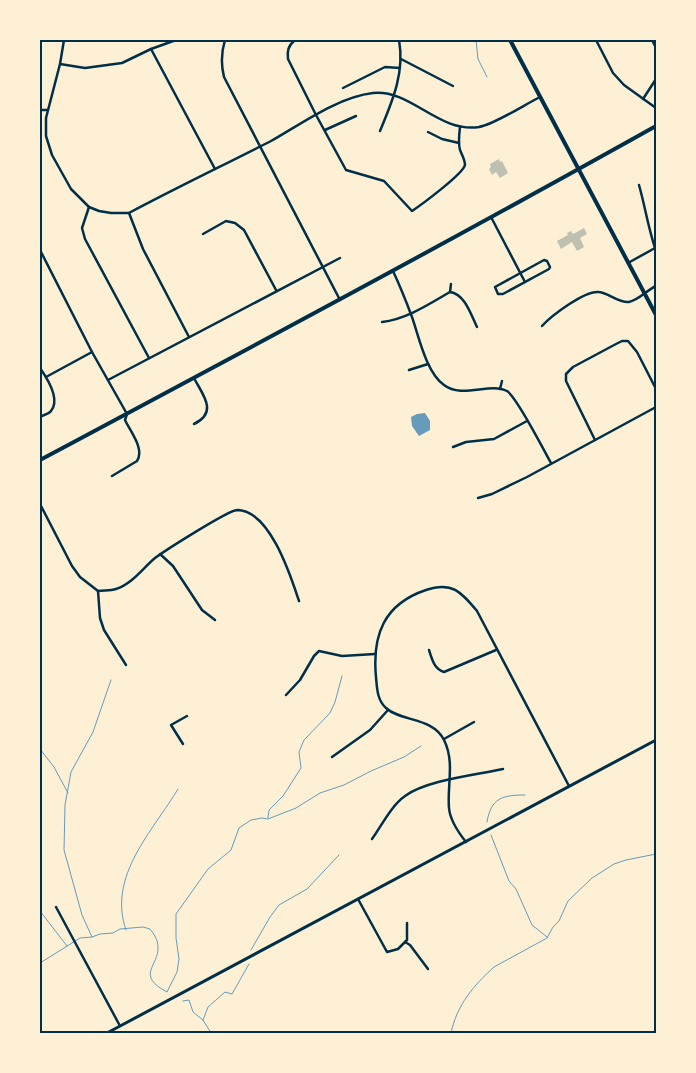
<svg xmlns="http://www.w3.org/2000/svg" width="696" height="1073" font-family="'Times New Roman',serif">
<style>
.water{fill:#669bbc}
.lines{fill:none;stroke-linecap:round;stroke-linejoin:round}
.stream{stroke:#669bbc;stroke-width:1}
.building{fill:#bec0b2}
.minor{stroke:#003049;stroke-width:2.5}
.tertiary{stroke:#003049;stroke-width:3}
.secondary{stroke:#003049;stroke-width:4}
.neatline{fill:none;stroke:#003049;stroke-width:2}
</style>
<rect width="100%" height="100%" fill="#fdf0d5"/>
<!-- water -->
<path class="water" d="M425,413L430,421V430L419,436L412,426L411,417L417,414Z"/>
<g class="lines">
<!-- stream -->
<g class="stream">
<path d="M476,40L478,59L487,77"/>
<path d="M40,749L54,767L68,793"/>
<path d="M268,818L269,810L283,796L301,768L299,752L304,740L330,713L335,702L342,676"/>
<path d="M487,822C491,798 502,795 525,795"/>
<path d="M491,835L509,881L516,889L532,925L547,937"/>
<path d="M40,911L67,946"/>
<path d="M126,930C107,876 153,831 178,789"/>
<path d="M92,937L82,915L64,850L65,805L71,772L93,732L111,680"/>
<path d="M251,950L270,917L279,905L307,889L339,855"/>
<path d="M40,963L80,938L92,937L100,934L113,933L120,929L143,927L150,929C154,934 158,940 158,947C159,966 135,975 167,992L177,972L179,959L176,938V914L208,869L231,850L239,828L251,820L262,818L268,819L296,808L320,793L344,785L371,771L404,757L421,746"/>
<path d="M183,1001L189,1000L193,1012L203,1020L211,1033"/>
<path d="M203,1020L208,1007L225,992L232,994L249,964"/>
<path d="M451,1033C457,1005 473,986 494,967L547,938L553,927L559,921L568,901L592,878L614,864L626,860L656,854"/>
</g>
</g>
<!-- building -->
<g class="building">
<path d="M499,159L500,162L502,161L508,173L500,178L496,172L492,175L489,169L491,167L490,164Z"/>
<path d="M584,228L587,234L580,238L584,247L577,251L572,242L561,249L557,241L568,235L567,233L571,231L573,234Z"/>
</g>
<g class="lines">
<!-- minor -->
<g class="minor">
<path d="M64,40L60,64L46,118V136L52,155L71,189L89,207L99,211L111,213H129C176,188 224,165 271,141C301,124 338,97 373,93C411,89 438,133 479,127C495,124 524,105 540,97"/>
<path d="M225,40C221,53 221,65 224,77L340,300"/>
<path d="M295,40C288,46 287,51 288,59L316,115L346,170L384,181L412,211C421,205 463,174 465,165C465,160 462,155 460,150C458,143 459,135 460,127"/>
<path d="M596,40L613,73L624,85L656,108"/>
<path d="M652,40L656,48"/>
<path d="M151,49L215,169"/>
<path d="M401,59L453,86"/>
<path d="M60,64L85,68L122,63L151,49L176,40"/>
<path d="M343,88L385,67L400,68"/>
<path d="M643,99L656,79"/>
<path d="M40,110H47"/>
<path d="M325,130L356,116"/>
<path d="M380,131C392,102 405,73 399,40"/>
<path d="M428,132L442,139L459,143"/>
<path d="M639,185C645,206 648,227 655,248"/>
<path d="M89,207L82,228L85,239L149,358"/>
<path d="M129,213L143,249L189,337"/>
<path d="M491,217L525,282"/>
<path d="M203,234L226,221L235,223L244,230L276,290"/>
<path d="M40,250L92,352L127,414L125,420C130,431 145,449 137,461L112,476"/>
<path d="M544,260L547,261L550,267L549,269L503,294H498L495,287Z"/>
<path d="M628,263L655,248"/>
<path d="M393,271C400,286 406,301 412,317C419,337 426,372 444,385C462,399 490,382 507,391C517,397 543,449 551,463"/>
<path d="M450,292L451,284"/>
<path d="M382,322C407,319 429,304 450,292C465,294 471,315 477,327"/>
<path d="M542,326C551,316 585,290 599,292C609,293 618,303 629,302C639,300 647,290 656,286"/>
<path d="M40,368C47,378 61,399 51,411C49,414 43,415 40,417"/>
<path d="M409,370L428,364"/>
<path d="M46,377L92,352"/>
<path d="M194,378C202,394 219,412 194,424"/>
<path d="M108,380L340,258"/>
<path d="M500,389L502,381"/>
<path d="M595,440L566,381V374L573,367L616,344L622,341H628L637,352L656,389"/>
<path d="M453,447L466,442L494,439L527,421"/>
<path d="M478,498L492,494L527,477L656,407"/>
<path d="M40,504L72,566L80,577L98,591C104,590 110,591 116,589C132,584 143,568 155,558C166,550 227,511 237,510C270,510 291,577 299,601"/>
<path d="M160,554L173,566L202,610L215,620"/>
<path d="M98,591L100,618L104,630L126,665"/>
<path d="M429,650C432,659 434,669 444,672L496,650"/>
<path d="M286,695L300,680L314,656L319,651L342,656L375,654"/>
<path d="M444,739L474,722"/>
<path d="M183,744L171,725L187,716"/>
<path d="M332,757L370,730L388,710"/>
<path d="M372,839C382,825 391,806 405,796C427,780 476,775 503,769"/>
<path d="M466,842C458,832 450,820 449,808C447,785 455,762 444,740C433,717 401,722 386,708C377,700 377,688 376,677C372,635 384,604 426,590C452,581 461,592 477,611L569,786"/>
<path d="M358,899L387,952L398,949L405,942L410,945L428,969"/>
<path d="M56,907L120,1026"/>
<path d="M405,942L407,940V923"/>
</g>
<!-- tertiary -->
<path class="tertiary" d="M107,1033L656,740"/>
<!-- secondary -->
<g class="secondary">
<path d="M510,40L656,315"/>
<path d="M40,460C246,350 452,240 656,126"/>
</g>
</g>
<!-- border -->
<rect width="696" height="1073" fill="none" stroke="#fdf0d5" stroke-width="82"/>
<rect x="41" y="41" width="614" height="991" class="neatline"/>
</svg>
